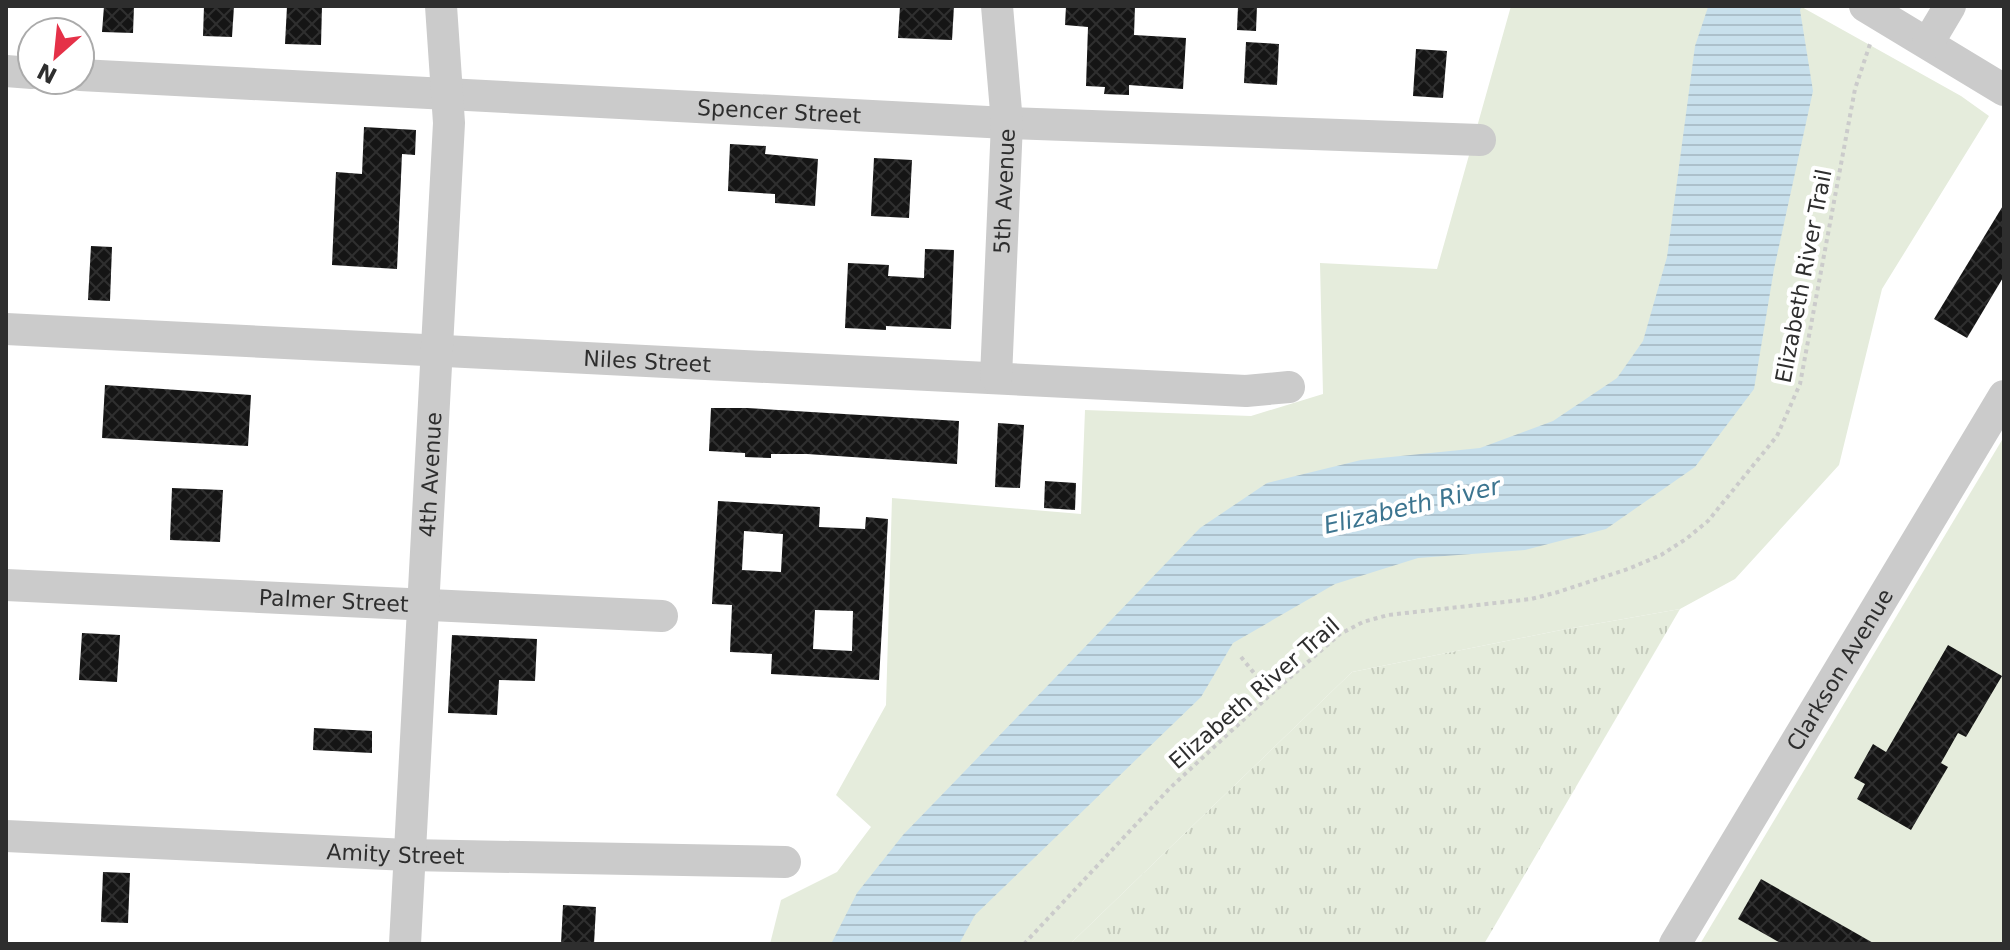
<svg xmlns="http://www.w3.org/2000/svg" width="2010" height="950" font-family="'DejaVu Sans',sans-serif">
<style>
.grass{fill:url(#grass-tufts)}
.green{fill:#e5ecdc}
.water{fill:url(#water-rules)}
.building{fill:url(#building-cross-hatch);fill-rule:evenodd}
.lines{fill:none;stroke-linecap:round;stroke-linejoin:round}
.path{stroke:#cbcbcb;stroke-width:4;stroke-dasharray:4 4;stroke-linecap:butt}
.minor{stroke:#cbcbcb;stroke-width:32}
.labels{text-anchor:middle;stroke-width:8;stroke-linejoin:round;paint-order:stroke}
.street-label{font-size:22px;fill:#2e2e2e;stroke:#fff}
.water-label{font-size:24px;font-style:italic;fill:#3c7590;stroke:#fff}
</style>
<defs>
<pattern id="grass-tufts" width="24" height="20" patternUnits="userSpaceOnUse" patternTransform="scale(2)"><rect width="24" height="20" fill="#e5ecdc"/><path d="M3 7l-1-3M5 7V3M7 7l1-3M15 17l-1-3M17 17v-4M19 17l1-3" fill="none" stroke="#c5cbbd"/></pattern>
<pattern id="water-rules" width="6" height="5" patternUnits="userSpaceOnUse" patternTransform="scale(2)"><rect width="6" height="5" fill="#c8e0ec"/><path d="M0 2.5h6" fill="none" stroke="#acc0cb"/></pattern>
<pattern id="building-cross-hatch" width="8" height="8" patternUnits="userSpaceOnUse" patternTransform="scale(2)"><rect width="8" height="8" fill="#151515"/><path d="M0 0l8 8M0 8l8-8" fill="none" stroke="#2f2f2f"/></pattern>
</defs>
<rect width="100%" height="100%" fill="#fff"/>
<!-- grass -->
<path class="grass" d="M1680,609L1484,944H1070L1352,672L1561,630Z"/>
<!-- green -->
<g class="green">
<path d="M1511,6H1800L1961,96L1989,116L1882,289L1839,465L1735,579L1680,609L1561,630L1352,672L1070,944H770L781,900L837,872L871,827L836,795L886,705L892,498L1081,514L1085,410L1251,416L1323,394L1320,263L1437,269Z"/>
<path d="M2002,440L2004,442V944H1700Z"/>
</g>
<!-- water -->
<path class="water" d="M1802,6L1800,10L1813,91L1774,269L1754,389L1695,467L1606,529L1525,550L1418,558L1335,584L1233,643L1201,697L975,915L959,944H831L857,893L903,835L1200,528L1267,483L1361,460L1480,448L1553,421L1617,378L1643,341L1667,257L1695,46L1708,7Z"/>
<!-- building -->
<g class="building">
<path d="M104,6H134L133,33L102,32Z"/>
<path d="M204,6H234L232,37L203,36Z"/>
<path d="M287,6H322L321,45L285,44Z"/>
<path d="M900,6H954L952,40L898,38Z"/>
<path d="M1066,6H1135L1134,35L1186,38L1183,89L1129,85V95L1104,94L1105,87L1086,86L1088,27L1065,25Z"/>
<path d="M1238,6H1257L1256,31L1237,30Z"/>
<path d="M1246,42L1279,44L1277,85L1244,83Z"/>
<path d="M1416,49L1447,51L1443,98L1413,96Z"/>
<path d="M364,127L416,130L415,155L402,154L397,269L332,265L336,172L362,174Z"/>
<path d="M730,144L766,146L765,154L818,159L815,206L775,203V194L728,191Z"/>
<path d="M874,158L912,160L909,218L871,216Z"/>
<path d="M2004,204V276L1967,338L1934,319Z"/>
<path d="M91,246L112,247L110,301L88,300Z"/>
<path d="M925,249L954,250L951,329L886,326V330L845,328L848,263L889,265L888,276L924,278Z"/>
<path d="M105,385L251,395L248,446L102,438Z"/>
<path d="M711,408H747L959,421L957,464L807,454H771V458L745,457V453L709,451Z"/>
<path d="M998,423L1024,425L1020,488L995,487Z"/>
<path d="M1045,481L1076,483L1075,510L1044,508Z"/>
<path d="M172,488L223,490L220,542L170,540Z"/>
<path d="M718,501L820,507L819,527L865,529L866,517L888,519L879,680L771,674L772,654L730,652L732,605L712,604ZM744,531L783,534L781,572L742,570ZM815,610L853,611L852,651L813,649Z"/>
<path d="M82,633L120,635L117,682L79,680Z"/>
<path d="M452,635L537,639L535,681L499,680L497,715L448,713Z"/>
<path d="M1948,645L2002,676L1966,737L1958,733L1941,763L1948,767L1911,830L1857,799L1865,784L1854,778L1873,744L1886,752Z"/>
<path d="M314,728L372,731V753L313,750Z"/>
<path d="M103,872L130,873L128,923L101,922Z"/>
<path d="M1761,879L1875,944H1782L1738,919Z"/>
<path d="M563,905L596,907L594,944H561Z"/>
</g>
<g class="lines">
<!-- path -->
<g class="path">
<path d="M1241,657L1271,694"/>
<path d="M1024,944L1170,788L1271,694L1340,634L1363,622L1388,615L1531,599L1558,592L1628,569L1661,555L1686,539L1708,521L1777,436L1800,384L1855,89L1871,41"/>
</g>
<!-- minor -->
<g class="minor">
<path d="M1865,6L2004,90"/>
<path d="M1928,43L1950,6"/>
<path d="M6,71L32,73"/>
<path id="s1" d="M80,75L1007,123L1480,140"/>
<path id="s2" d="M6,329L1246,391L1289,387"/>
<path id="s3" d="M996,377L1007,123L997,6"/>
<path id="s4" d="M6,585L662,616"/>
<path id="s5" d="M6,836L408,855L785,862"/>
<path id="s6" d="M405,944L449,123L441,6"/>
<path id="s7" d="M1675,944L2004,396"/>
</g>
</g>
<g class="labels">
<!-- street labels -->
<g class="street-label">
<text dy="8" stroke="none"><textPath href="#s1" startOffset="700">Spencer Street</textPath></text>
<text dy="8" stroke="none"><textPath href="#s3" startOffset="186">5th Avenue</textPath></text>
<text transform="translate(1803 276) rotate(-79)" y="8">Elizabeth River Trail</text>
<text dy="8" stroke="none"><textPath href="#s2" startOffset="642">Niles Street</textPath></text>
<text dy="8" stroke="none"><textPath href="#s6" startOffset="470">4th Avenue</textPath></text>
<text dy="8" stroke="none"><textPath href="#s4" startOffset="328">Palmer Street</textPath></text>
<text dy="8" stroke="none"><textPath href="#s7" startOffset="320">Clarkson Avenue</textPath></text>
<text transform="translate(1254 693) rotate(-41)" y="8">Elizabeth River Trail</text>
<text dy="8" stroke="none"><textPath href="#s5" startOffset="390">Amity Street</textPath></text>
</g>
<!-- water labels -->
<g class="water-label">
<text transform="translate(1412 506) rotate(-13)" y="8">Elizabeth River</text>
</g>
</g>
<!-- border -->
<rect width="2010" height="950" fill="none" stroke="#2e2e2e" stroke-width="16"/>
<!-- north arrow -->
<g transform="translate(56 56) rotate(207)"><circle r="38" fill="#ffffff" stroke="#ababab" stroke-width="2"/>
<path d="M0-6L14 30L0 20L-14 30Z" fill="#e53148"/>
<text y="-12" font-size="22" font-weight="bold" text-anchor="middle" fill="#2e2e2e">N</text>
</g>
</svg>
